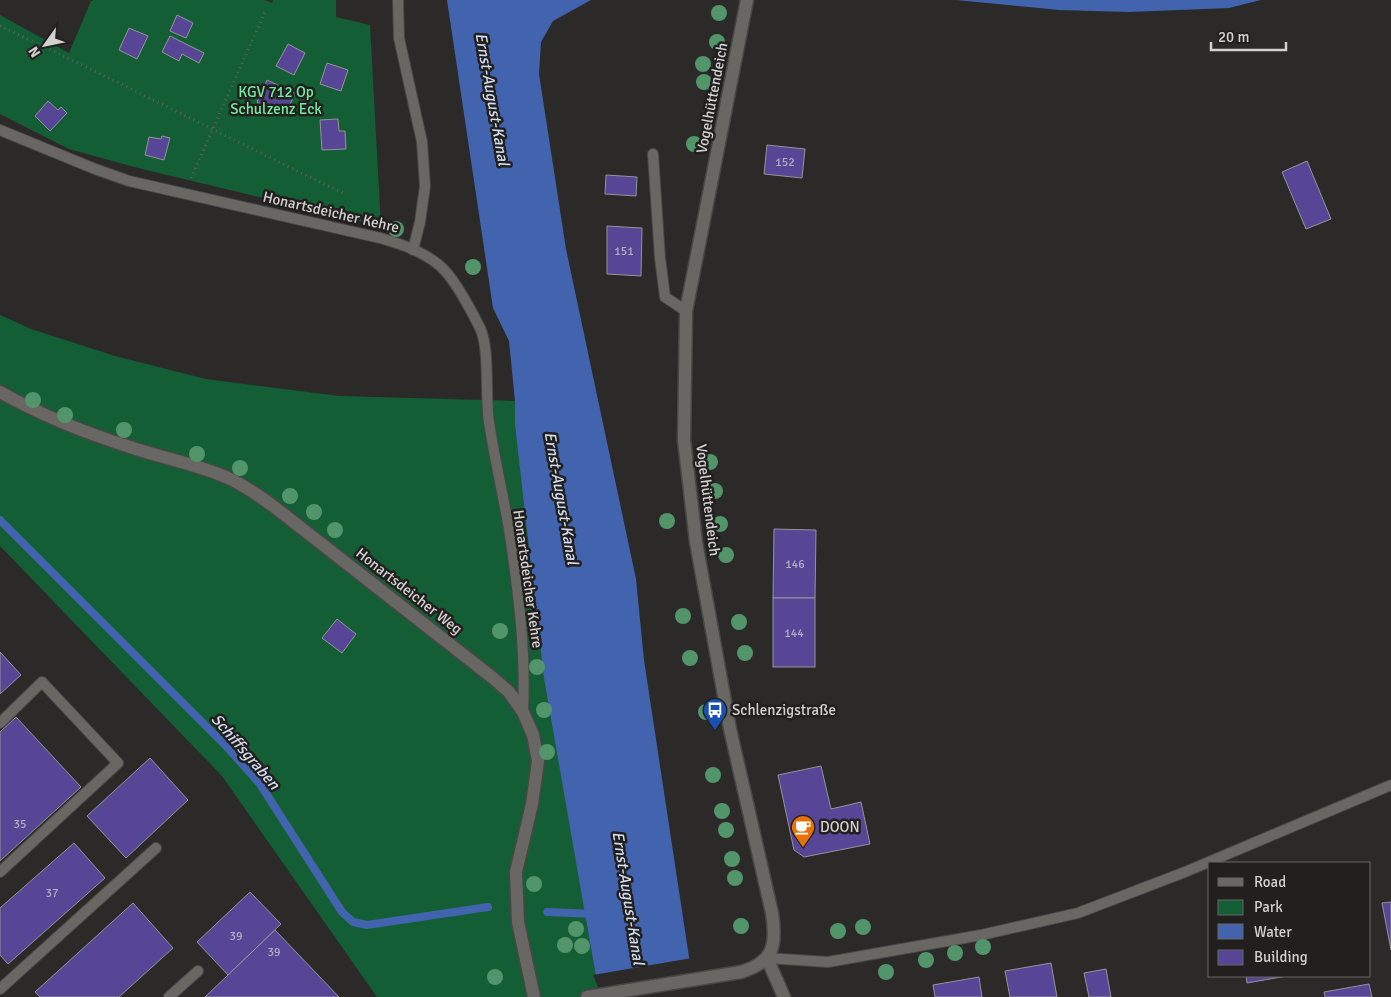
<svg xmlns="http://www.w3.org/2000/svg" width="1391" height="997" font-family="Signika,sans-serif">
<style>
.green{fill:#135e35}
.water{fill:#4263ad}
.pier{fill:#2b2a28}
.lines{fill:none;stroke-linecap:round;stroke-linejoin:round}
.stream{stroke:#4263ad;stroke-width:8}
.building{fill:#564695;stroke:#959498}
.lane-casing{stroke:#494746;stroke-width:12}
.street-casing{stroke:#494746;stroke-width:15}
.secondary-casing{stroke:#494746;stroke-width:15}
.path{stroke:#61605e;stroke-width:3;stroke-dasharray:1 4;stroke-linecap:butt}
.lane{stroke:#696764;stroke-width:10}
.street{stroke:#696764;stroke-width:12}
.secondary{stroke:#696764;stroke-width:12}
.tree{fill:#53956a}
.labels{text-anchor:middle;stroke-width:5;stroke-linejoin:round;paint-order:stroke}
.number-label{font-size:12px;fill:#b3aec1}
.park-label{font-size:15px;fill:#74eda0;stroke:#22201e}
.street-label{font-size:15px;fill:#d2d1d0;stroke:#22201e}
.poi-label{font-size:15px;fill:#d2d1d0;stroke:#22201e;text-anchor:start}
.water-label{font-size:16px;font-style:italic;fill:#d1dcf1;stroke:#22201e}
</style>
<rect width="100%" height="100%" fill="#2b2a28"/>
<!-- green -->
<g class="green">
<path d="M94,0H265L272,3L273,0H336V17L370,25L381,226L138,168L69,149L0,114V15L69,53L91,1Z"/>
<path d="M0,315L31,329L115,356L206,379L339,396L515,401V425L585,914L596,977L605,997H377L222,776L0,546Z"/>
</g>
<!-- water -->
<g class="water">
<path d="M447,0H591L553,21L541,42L539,74L566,249L636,579L644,660L689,957L694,977H596L544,678L515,425V401L509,341L493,308Z"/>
<path d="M956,0H1261L1229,8L1129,12L1059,10Z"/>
</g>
<!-- pier -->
<path class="pier" d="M692,958L700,997H602L593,975Z"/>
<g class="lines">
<!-- stream -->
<g class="stream">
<path d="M0,520L227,747L260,784L342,912L353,922L367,925L488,907"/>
<path d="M547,912L595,914"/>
</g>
</g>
<!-- building -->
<g class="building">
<path d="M177,15L193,23L186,38L170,31Z"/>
<path d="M129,28L148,36L137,59L119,50Z"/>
<path d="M170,36L204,53L199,63L182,54L179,61L162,52Z"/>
<path d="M288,44L305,53L294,75L276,66Z"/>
<path d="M327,63L348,70L341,91L320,84Z"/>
<path d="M267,80L295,93L285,116L257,102Z"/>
<path d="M48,101L58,110L61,107L67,113L50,131L35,116Z"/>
<path d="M338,119L339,131H345L346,149L322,150L320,120Z"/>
<path d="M162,136L170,138L164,160L145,155L149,137L161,139Z"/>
<path d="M767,145L805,149L802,178L764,174Z"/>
<path d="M1307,161L1331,219L1306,229L1282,172Z"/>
<path d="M606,175L637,177L636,196L605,194Z"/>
<path d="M607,226L642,228L641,276L607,274Z"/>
<path d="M774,529L816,530L815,598H773Z"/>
<rect x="773" y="598" width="42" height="69"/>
<path d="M337,619L356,634L342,653L322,638Z"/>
<path d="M0,652L21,675L0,694Z"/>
<path d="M16,717L81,787L0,861V732Z"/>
<path d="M150,758L188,800L126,858L87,816Z"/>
<path d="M821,766L831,809L861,802L870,844L804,857L794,850L778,775Z"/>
<path d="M74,843L105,878L8,964L0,955V908Z"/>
<path d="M250,892L281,924L228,975L197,942Z"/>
<path d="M1391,902V950L1382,903Z"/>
<path d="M133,903L173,948L119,997H40L35,992Z"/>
<path d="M275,930L339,997H205L228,975Z"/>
<path d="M1051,963L1057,997H1010L1005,971Z"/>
<path d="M1106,969L1111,997H1089L1084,973Z"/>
<path d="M1246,976H1287L1247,983Z"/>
<path d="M979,977L982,997H935L933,985Z"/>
<path d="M1369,984L1372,997H1325L1324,992Z"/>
</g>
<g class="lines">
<!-- lane casing -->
<g class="lane-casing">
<g id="lane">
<path d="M398,0L399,38L422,142L425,186L420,222L413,250"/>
<path d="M0,130L95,169L129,181L380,238C401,244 422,251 439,265C454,277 471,310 480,328C490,348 485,398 489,422C495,462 505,502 511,542C519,598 526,655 523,712"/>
<path d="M653,154L660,258L665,297L686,311"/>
<path d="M0,723L42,682L118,763L0,872"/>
<path d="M767,958L828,962L981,935L1078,913L1185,872L1391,785"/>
<path d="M0,989L156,848"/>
<path d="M169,997L198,971"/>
</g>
</g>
<!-- street casing -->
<g class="street-casing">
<g id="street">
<path d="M0,392C41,415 85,433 130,447C162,458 197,464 228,478C246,486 261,497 277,509L493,678L509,692L523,712L533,735L538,761L532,804L516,872L518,922L534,997"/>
<path d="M767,958L784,997"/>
</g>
</g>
<!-- secondary casing -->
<g class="secondary-casing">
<path id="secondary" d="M587,997L741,972C774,962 777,945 772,913L730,729L696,542L684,440L686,311L747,0"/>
</g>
<!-- path -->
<g class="path">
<path d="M0,26C116,80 230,139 345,194"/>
<path d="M191,178L265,12"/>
</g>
<!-- lane -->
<use href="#lane" class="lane"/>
<!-- street -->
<use href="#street" class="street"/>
<!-- secondary -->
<use href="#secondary" class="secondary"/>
</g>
<!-- trees -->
<g class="tree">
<circle cx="719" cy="13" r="8"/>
<circle cx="717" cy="42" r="8"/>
<circle cx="703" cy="64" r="8"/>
<circle cx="704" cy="82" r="8"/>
<circle cx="694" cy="144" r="8"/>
<circle cx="396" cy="229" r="8"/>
<circle cx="473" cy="267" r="8"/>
<circle cx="33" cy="400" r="8"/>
<circle cx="65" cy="415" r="8"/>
<circle cx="124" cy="430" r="8"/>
<circle cx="197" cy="454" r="8"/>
<circle cx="710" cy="462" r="8"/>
<circle cx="240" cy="468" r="8"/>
<circle cx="715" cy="491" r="8"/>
<circle cx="290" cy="496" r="8"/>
<circle cx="314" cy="512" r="8"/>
<circle cx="667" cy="521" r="8"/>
<circle cx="720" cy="524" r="8"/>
<circle cx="335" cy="530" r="8"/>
<circle cx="726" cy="555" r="8"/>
<circle cx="683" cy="616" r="8"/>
<circle cx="739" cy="622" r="8"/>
<circle cx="500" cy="631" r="8"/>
<circle cx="745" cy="653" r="8"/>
<circle cx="690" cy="658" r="8"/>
<circle cx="537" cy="667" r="8"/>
<circle cx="544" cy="710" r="8"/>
<circle cx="706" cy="712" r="8"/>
<circle cx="547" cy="752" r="8"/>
<circle cx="713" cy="775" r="8"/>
<circle cx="722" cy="811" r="8"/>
<circle cx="726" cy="830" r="8"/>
<circle cx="732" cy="859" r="8"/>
<circle cx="735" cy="878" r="8"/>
<circle cx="534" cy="884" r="8"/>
<circle cx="741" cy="926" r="8"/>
<circle cx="863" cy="927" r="8"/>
<circle cx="576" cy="929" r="8"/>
<circle cx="838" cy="931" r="8"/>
<circle cx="565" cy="945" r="8"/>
<circle cx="582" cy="946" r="8"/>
<circle cx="983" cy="947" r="8"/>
<circle cx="955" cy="953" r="8"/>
<circle cx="926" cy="960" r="8"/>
<circle cx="886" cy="972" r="8"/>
<circle cx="495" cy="977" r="8"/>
</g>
<!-- icons -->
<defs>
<g id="bus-pin" transform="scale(1.25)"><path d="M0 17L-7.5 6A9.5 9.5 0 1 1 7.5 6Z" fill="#1a4fb4" stroke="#22201e"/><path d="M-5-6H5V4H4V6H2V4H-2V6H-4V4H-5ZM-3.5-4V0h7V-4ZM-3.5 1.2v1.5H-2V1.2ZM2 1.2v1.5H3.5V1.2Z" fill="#fff"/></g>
<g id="cafe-pin" transform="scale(1.25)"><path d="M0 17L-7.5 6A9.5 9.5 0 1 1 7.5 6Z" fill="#e8710a" stroke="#22201e"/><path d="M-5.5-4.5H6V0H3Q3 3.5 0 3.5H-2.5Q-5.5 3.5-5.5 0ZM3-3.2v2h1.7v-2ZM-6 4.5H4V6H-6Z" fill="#fff"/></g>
</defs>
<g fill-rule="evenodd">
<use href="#bus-pin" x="715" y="710"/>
<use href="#cafe-pin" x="803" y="827"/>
</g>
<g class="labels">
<!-- number labels -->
<g class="number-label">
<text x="785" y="166">152</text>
<text x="624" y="255">151</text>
<text x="795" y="568">146</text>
<text x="794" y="637">144</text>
<text x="20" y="828">35</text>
<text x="52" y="897">37</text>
<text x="236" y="940">39</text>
<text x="274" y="956">39</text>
</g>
<!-- park labels -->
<g class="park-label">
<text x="276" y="97">KGV 712 Op<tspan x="276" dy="17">Schulzenz Eck</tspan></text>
</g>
<!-- street labels -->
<g class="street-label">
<text transform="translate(712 98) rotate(-79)" y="5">Vogelhüttendeich</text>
<text transform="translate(331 212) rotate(13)" y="5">Honartsdeicher Kehre</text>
<text transform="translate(708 500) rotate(83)" y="5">Vogelhüttendeich</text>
<text transform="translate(528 579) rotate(82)" y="5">Honartsdeicher Kehre</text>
<text transform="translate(409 591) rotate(38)" y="5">Honartsdeicher Weg</text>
</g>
<!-- poi labels -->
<g class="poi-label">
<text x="732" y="715">Schlenzigstraße</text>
<text x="820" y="832">DOON</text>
</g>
<!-- water labels -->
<g class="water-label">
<text transform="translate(493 99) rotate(80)" y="6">Ernst-August-Kanal</text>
<text transform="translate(562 498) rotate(80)" y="6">Ernst-August-Kanal</text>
<text transform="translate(246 751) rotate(49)" y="6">Schiffsgraben</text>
<text transform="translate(629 898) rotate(81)" y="6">Ernst-August-Kanal</text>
</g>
</g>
<!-- legend -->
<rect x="1208" y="862" width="162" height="115" fill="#22201e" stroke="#686765"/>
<rect x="1218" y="878" width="25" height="8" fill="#696764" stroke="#686765"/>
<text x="1254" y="887" font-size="15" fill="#d2d1d0">Road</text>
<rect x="1218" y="900" width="25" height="15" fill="#135e35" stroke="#686765"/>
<text x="1254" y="912" font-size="15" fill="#d2d1d0">Park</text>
<rect x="1218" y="924" width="25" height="15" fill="#4263ad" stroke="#686765"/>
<text x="1254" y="937" font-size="15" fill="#d2d1d0">Water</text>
<rect x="1218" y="950" width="25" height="15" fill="#564695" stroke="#686765"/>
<text x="1254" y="962" font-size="15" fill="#d2d1d0">Building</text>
<!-- north arrow -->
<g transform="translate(45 45) rotate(237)" stroke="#22201e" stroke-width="4" paint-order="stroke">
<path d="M0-4L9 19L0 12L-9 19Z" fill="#d2d1d0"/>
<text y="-8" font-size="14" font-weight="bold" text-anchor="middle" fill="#d2d1d0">N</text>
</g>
<!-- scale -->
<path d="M1211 42v8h75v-8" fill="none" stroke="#d2d1d0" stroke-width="2.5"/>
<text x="1218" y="42" font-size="15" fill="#d2d1d0" stroke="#22201e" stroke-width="4" paint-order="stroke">20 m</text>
</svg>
